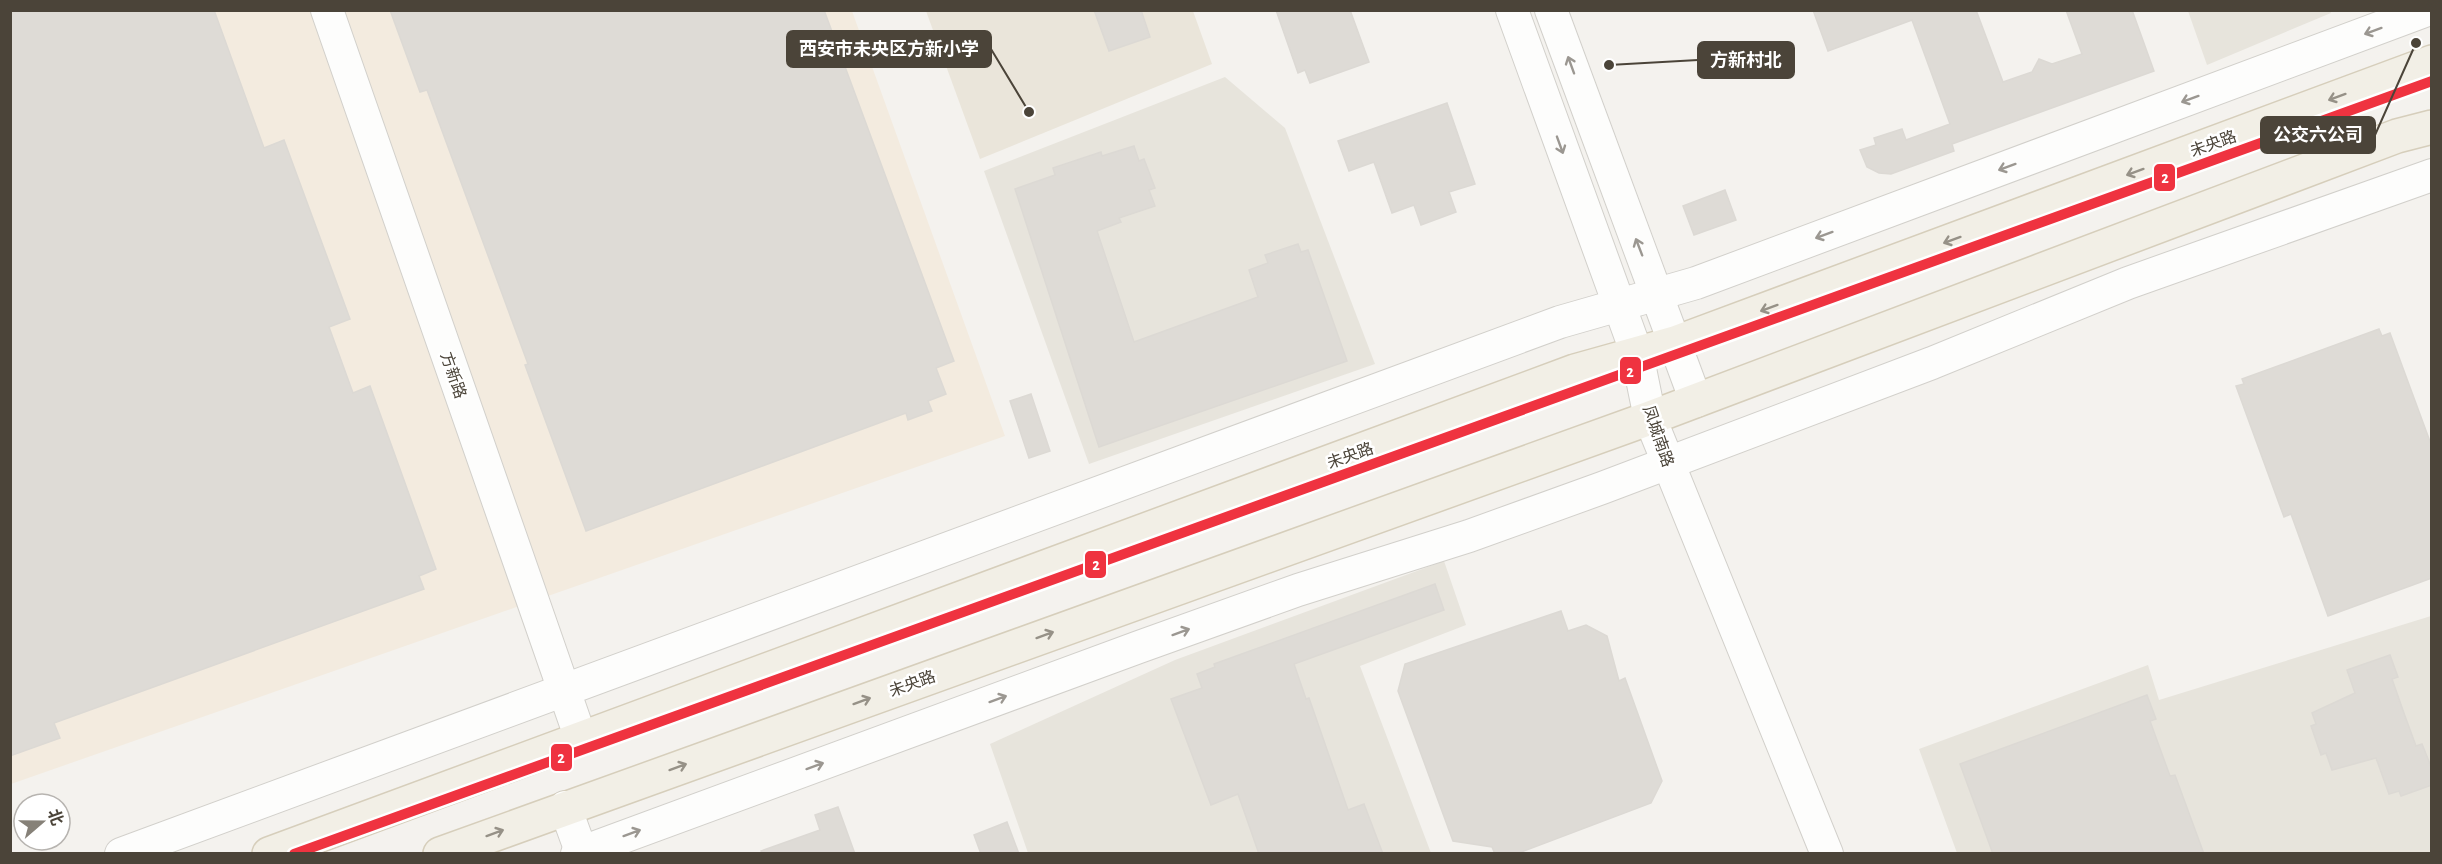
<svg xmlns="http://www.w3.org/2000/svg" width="2442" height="864" font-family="'Alegreya Sans','Noto Sans SC',sans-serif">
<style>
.residential{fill:#e7e4dc}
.commercial{fill:#f3ebdf}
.education{fill:#eae5da}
.building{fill:#dedbd6;stroke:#dcd9d4;stroke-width:1.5}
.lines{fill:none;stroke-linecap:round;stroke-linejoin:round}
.minor-casing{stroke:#d2d0cb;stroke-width:34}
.major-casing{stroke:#d6cebb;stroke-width:36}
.minor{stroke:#fdfdfc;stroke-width:32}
.major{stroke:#f2efe6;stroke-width:33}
.metro-1-casing{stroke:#fff;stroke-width:15}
.metro-1{stroke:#ef3340;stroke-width:10}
.oneway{stroke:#9b9791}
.oneway2{stroke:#969187}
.labels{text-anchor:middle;stroke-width:5;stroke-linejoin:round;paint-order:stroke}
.street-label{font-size:16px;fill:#4b4439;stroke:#fff}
.leader{fill:none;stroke:#4b4439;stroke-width:2}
.callout-dot{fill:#4b4439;stroke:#fff;stroke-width:2}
.callout{fill:#4b4439;stroke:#4b4439;stroke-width:2}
.callout-label{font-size:18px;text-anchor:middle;font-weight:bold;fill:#fff}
.line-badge{stroke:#fff;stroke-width:2}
.badge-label{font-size:16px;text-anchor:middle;font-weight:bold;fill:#fff}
</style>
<rect width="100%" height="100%" fill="#f4f2ee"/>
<!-- residential -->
<g class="residential">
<path d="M2330,11L2331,13L2207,65L2188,11Z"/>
<path d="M1225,77L1285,128L1375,364L1089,464L984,171Z"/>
<path d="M1444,561L1466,625L1360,666L1431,853H1028L990,744L1175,660Z"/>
<path d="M2431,616V853H1957L1919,749L2148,665L2159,700Z"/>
</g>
<!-- commercial -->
<path class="commercial" d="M10,11H852L1005,436L11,784Z"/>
<!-- education -->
<path class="education" d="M926,11H1193L1212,64L980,159Z"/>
<!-- building -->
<g class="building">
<path d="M10,10H214L264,148L284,140L350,319L329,327L353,393L370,386L436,569L419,576L424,589L54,723L60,738L10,756Z"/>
<path d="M390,10H824L954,361L936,368L946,394L928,401L932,411L908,420L906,413L586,531L525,365L528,364L427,90L420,92Z"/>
<path d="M1094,10H1141L1150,37L1109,51Z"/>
<path d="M1276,10H1350L1369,62L1310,83L1305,70L1298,73Z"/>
<path d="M1813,10H1976L2003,82L2032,72L2039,59L2052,64L2082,54L2066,10H2132L2154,71L1952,144L1954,151L1891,174L1879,173L1867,167L1860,150L1876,145L1874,138L1902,129L1906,140L1950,124L1912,20L1828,51Z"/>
<path d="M1447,103L1475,184L1449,192L1456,212L1421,225L1414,205L1392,213L1374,162L1349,171L1338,141Z"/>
<path d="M1134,146L1139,161L1144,159L1155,188L1149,190L1155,206L1119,218L1121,222L1097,231L1134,342L1258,297L1249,270L1268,263L1265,255L1298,244L1301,252L1308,250L1347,361L1099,447L1015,189L1055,175L1053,168L1101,152L1102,156Z"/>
<path d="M1725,190L1736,220L1694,235L1683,206Z"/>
<path d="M2379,329L2382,336L2390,333L2432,447V578L2328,616L2291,514L2284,517L2236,386L2244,384L2242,379Z"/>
<path d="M1031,394L1050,451L1029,458L1010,401Z"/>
<path d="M1435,584L1444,610L1294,664L1306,699L1309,698L1348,810L1364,804L1383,854H1259L1238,794L1211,805L1171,699L1202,688L1197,674L1215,667L1214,664Z"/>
<path d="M1561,611L1568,631L1586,625L1607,636L1619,681L1625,678L1662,781L1651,803L1516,854H1495L1492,847L1453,841L1398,691L1405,664Z"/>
<path d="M2390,655L2398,677L2392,679L2405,716L2416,746L2422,744L2432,769V785L2401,796L2399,791L2389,794L2376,758L2332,770L2326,753L2321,755L2311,726L2316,724L2312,713L2355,693L2347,670Z"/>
<path d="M2147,695L2156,719L2150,721L2170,776L2175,775L2204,854H1993L1960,764Z"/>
<path d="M838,807L855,854H762L761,851L820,830L815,815Z"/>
<path d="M1007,822L1019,854H981L974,835Z"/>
</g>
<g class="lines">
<!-- minor casing -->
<g class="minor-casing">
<g id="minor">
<path d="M327,10L581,739"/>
<path d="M1512,10L1637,354L1650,418L1827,854"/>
<path d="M1551,10L1696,401"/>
<path d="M565,807L582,854"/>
<path d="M121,854L1560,322L1696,283L2427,10"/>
<path d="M577,854L1139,647L1298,590L1469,536L1602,488L1932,363L2128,283L2432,175"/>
</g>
</g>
<!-- major casing -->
<g class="major-casing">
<g id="major">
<path d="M269,854L1575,371L1675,343L2432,62"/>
<path d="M440,854L1650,418L2397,136L2432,127"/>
</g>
</g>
<!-- minor -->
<use href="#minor" class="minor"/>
<!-- major -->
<use href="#major" class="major"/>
<!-- metro-1 casing -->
<g class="metro-1-casing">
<path id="metro-1" d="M294,854L2432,81"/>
</g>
<!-- metro-1 -->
<use href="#metro-1" class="metro-1"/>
</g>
<!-- one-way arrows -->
<defs><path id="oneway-shaft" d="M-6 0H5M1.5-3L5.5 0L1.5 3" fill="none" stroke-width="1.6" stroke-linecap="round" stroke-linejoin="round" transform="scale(1.5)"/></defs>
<g class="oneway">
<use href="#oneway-shaft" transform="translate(2373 31) rotate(160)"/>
<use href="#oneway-shaft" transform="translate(1571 65) rotate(-110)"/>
<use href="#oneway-shaft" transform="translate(2190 99) rotate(160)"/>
<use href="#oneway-shaft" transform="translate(1560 145) rotate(70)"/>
<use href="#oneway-shaft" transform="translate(2007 167) rotate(160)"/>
<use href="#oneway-shaft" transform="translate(1824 235) rotate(160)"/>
<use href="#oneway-shaft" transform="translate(1639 247) rotate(-111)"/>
<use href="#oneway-shaft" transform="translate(1181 632) rotate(-20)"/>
<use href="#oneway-shaft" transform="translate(998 699) rotate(-20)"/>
<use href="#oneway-shaft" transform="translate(815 766) rotate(-20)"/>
<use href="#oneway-shaft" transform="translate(632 833) rotate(-20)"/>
</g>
<g class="oneway2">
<use href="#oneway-shaft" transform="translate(2337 97) rotate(160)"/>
<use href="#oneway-shaft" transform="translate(2135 172) rotate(160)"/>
<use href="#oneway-shaft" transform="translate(1952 240) rotate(160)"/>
<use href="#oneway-shaft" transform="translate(1769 308) rotate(160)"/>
<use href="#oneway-shaft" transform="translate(1045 635) rotate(-20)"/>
<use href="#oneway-shaft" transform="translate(862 701) rotate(-20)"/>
<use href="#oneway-shaft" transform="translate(678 767) rotate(-20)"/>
<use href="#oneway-shaft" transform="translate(495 833) rotate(-20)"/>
</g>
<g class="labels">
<!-- street labels -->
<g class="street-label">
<text transform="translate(2213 143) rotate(-20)" y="6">未央路</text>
<text transform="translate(454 375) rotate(71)" y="6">方新路</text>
<text transform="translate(1659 436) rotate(71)" y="6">凤城南路</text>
<text transform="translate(1350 455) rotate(-20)" y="6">未央路</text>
<text transform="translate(912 683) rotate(-20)" y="6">未央路</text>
</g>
</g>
<!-- callouts -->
<path class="leader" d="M1029 112L991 49M1609 65L1698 60M2416 43L2375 135"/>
<g class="callout-dot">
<circle cx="1029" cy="112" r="6"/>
<circle cx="1609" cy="65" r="6"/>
<circle cx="2416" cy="43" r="6"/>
</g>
<g class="callout">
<rect x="787" y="31" width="204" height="36" rx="6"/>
<rect x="1698" y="42" width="96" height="36" rx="6"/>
<rect x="2261" y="117" width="114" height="36" rx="6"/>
</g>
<g class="callout-label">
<text x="889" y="55">西安市未央区方新小学</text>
<text x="1746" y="66">方新村北</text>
<text x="2318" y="141">公交六公司</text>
</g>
<g class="line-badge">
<rect x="2153" y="163" width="23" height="29" rx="6" fill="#ef3340"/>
<rect x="1619" y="356" width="23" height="29" rx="6" fill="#ef3340"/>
<rect x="1084" y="550" width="23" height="29" rx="6" fill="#ef3340"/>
<rect x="550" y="743" width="23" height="29" rx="6" fill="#ef3340"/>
</g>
<g class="badge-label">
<text x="2165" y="183">2</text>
<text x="1630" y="377">2</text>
<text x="1096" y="570">2</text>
<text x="561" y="763">2</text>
</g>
<!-- border -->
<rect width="2442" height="864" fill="none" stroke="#4b4439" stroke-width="24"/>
<!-- north arrow -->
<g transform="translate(42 822) rotate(70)"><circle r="28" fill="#ffffff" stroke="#b7b4b0" stroke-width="1.5"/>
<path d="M0-4.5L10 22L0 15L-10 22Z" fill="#868178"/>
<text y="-9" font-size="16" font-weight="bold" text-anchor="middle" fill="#4b4439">北</text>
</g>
</svg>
